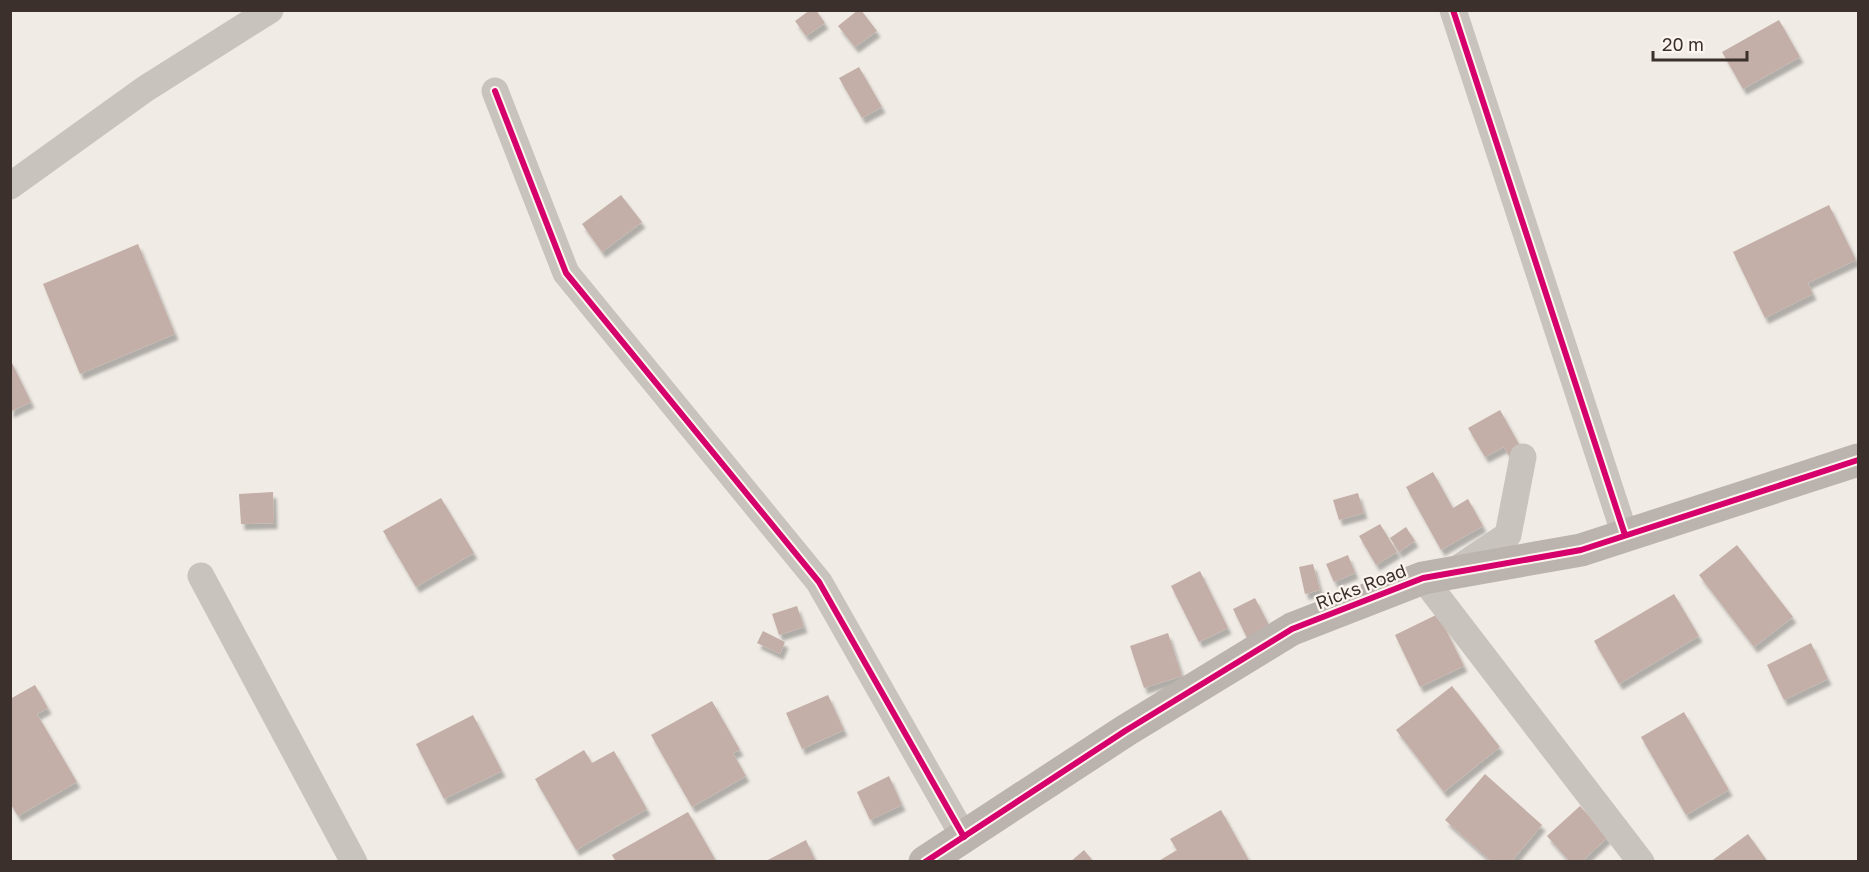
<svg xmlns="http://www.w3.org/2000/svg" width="1869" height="872" font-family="'Golos Text',sans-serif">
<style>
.building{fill:#c3afa7;filter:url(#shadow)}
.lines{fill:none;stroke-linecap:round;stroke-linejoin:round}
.street{stroke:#c9c3be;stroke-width:27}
.secondary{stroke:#bab3ae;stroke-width:33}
.cycleway-casing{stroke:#fbf5ee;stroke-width:10}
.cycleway{stroke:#d6006c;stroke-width:6}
.labels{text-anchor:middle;stroke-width:4.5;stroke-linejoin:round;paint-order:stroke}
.street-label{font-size:18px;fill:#3b302b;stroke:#fbf5ee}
</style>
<defs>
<filter id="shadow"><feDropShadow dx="3.5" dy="6" stdDeviation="1.5" flood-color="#0004"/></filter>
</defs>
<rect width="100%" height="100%" fill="#f0ebe5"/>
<!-- building -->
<g class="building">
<path d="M810,10H816L825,23L806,36L795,21Z"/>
<path d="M858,10H861L877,31L855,47L838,26Z"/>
<path d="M1779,20L1800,57L1743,89L1722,52Z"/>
<path d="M859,67L882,107L862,118L839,78Z"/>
<path d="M621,195L642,222L602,252L582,224Z"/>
<path d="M1829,205L1856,260L1808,283L1813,294L1765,318L1733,252Z"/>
<path d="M138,244L175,334L80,374L43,284Z"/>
<path d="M10,359L31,402L10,412Z"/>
<path d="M1500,410L1529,462L1517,469L1504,447L1485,457L1468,428Z"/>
<path d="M1433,472L1453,508L1468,499L1483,526L1441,550L1406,487Z"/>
<path d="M273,492L274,523L241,524L239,494Z"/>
<path d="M1358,493L1364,513L1339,520L1333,500Z"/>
<path d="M441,498L474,553L416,587L383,531Z"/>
<path d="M1380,524L1397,552L1376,565L1359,536Z"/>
<path d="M1406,527L1415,541L1399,552L1390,538Z"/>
<path d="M1737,545L1793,617L1754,647L1699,575Z"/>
<path d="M1348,555L1355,573L1334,582L1326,564Z"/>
<path d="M1313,564L1320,590L1305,594L1299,567Z"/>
<path d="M1200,571L1228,628L1199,642L1171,586Z"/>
<path d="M1674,594L1699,636L1619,684L1594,641Z"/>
<path d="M1255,598L1271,629L1248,640L1233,609Z"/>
<path d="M797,606L804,627L779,635L772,614Z"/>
<path d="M1438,614L1464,666L1420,687L1395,635Z"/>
<path d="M763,631L785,642L780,654L757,643Z"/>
<path d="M1168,633L1182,676L1144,688L1130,646Z"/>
<path d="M1811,643L1828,679L1784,700L1767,665Z"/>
<path d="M35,685L48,708L37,714L77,782L18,816L10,803V699Z"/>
<path d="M1452,686L1500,747L1444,792L1396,730Z"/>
<path d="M828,695L844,730L802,749L786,713Z"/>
<path d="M712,701L740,750L733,753L746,776L692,807L651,735Z"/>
<path d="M1684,712L1729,790L1686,815L1641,737Z"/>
<path d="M473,715L502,771L444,799L416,744Z"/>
<path d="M584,750L592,763L614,751L647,809L576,850L535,779Z"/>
<path d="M1485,774L1542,825L1511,862H1492L1445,820Z"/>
<path d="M889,776L902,805L870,820L857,792Z"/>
<path d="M1580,806L1608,837L1581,862H1570L1547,836Z"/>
<path d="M1221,810L1250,862H1157L1177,850L1170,839Z"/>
<path d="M688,812L715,859L710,862H616L612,855Z"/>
<path d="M1748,834L1768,862H1710Z"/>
<path d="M806,840L816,862H764Z"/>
<path d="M1084,850L1094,862H1070Z"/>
</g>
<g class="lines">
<!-- street -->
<g class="street">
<path d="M1453,10L1625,535"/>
<path d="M495,91L566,273L819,582L964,837"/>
<path d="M10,186L145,89L270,10"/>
<path d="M1454,571L1508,535L1523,457"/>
<path d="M201,576L354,862"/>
<path d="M1423,578L1641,862"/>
</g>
<!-- secondary -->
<path class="secondary" d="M925,862L1125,731L1292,629L1423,578L1581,550L1858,460"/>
<!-- cycleway casing -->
<g class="cycleway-casing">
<g id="cycleway">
<path d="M1453,10L1625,535"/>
<path d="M495,91L566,273L819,582L964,837"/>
<path d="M925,862L1125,731L1292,629L1423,578L1581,550L1858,460"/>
</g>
</g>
<!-- cycleway -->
<use href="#cycleway" class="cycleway"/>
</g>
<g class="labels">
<!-- street labels -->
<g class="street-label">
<text transform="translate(1361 587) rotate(-21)" y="6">Ricks Road</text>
</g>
</g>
<!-- border -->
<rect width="1869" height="872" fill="none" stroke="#3b302b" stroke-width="24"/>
<!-- scale -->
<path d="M1653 51v9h94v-9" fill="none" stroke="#3b302b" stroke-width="3"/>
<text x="1662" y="51" font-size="18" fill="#3b302b" stroke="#fbf5ee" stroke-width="4.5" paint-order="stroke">20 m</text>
</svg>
